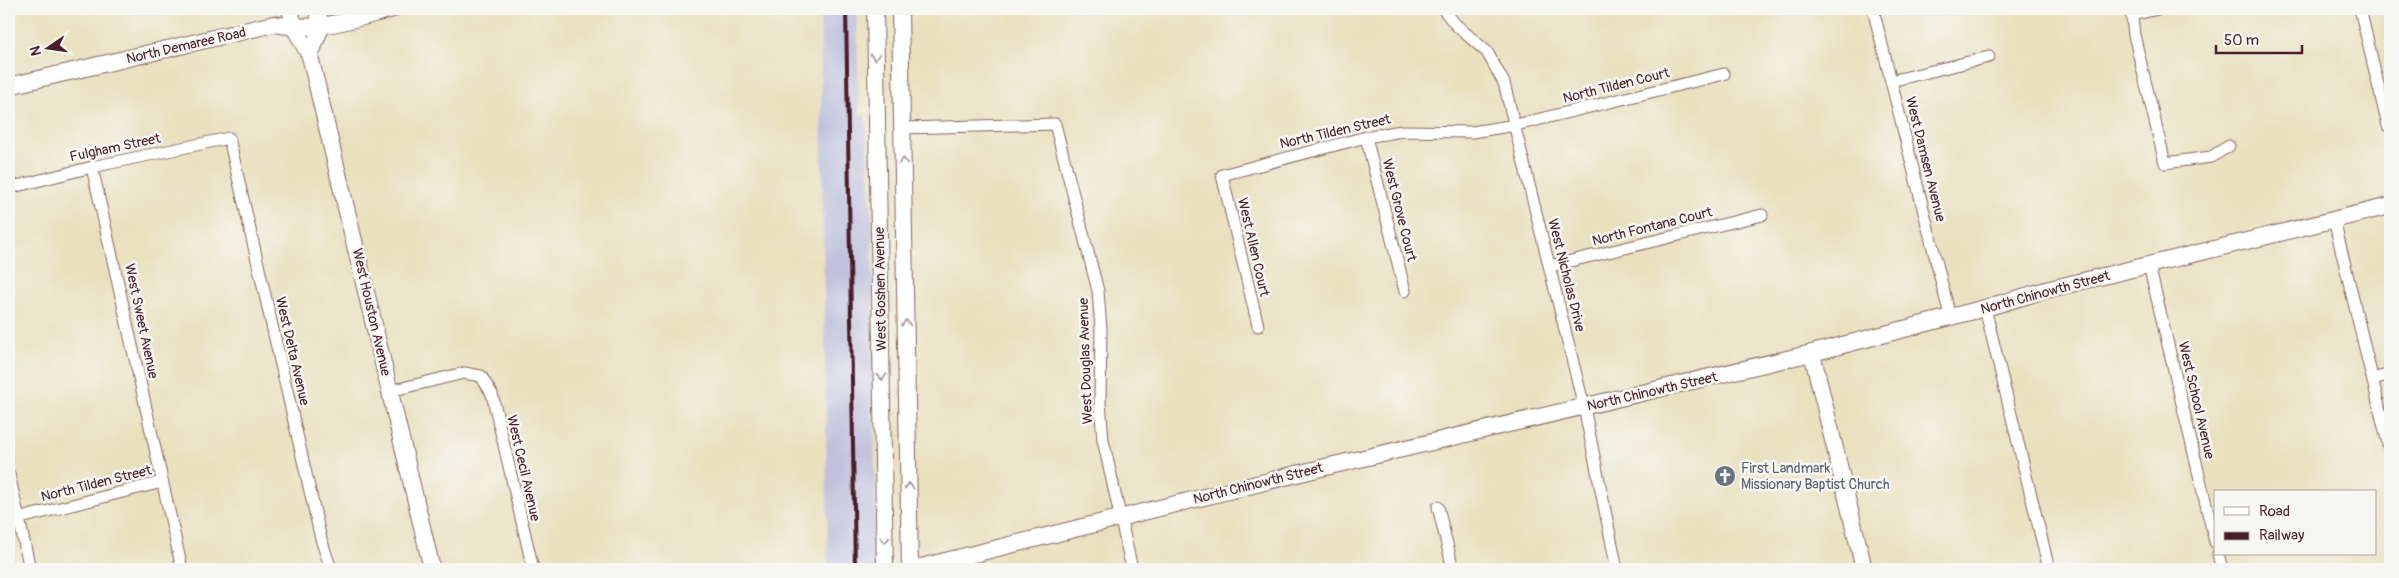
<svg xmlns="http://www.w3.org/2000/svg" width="2399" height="578" font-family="Pangolin,sans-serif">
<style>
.railway{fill:#c0c2dd}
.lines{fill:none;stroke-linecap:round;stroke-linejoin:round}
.street-casing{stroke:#82635e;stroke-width:13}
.secondary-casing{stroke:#82635e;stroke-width:18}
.street{stroke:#fff;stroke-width:11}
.secondary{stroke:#fff;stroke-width:16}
.rail{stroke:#4a1f2b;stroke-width:4}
.oneway{stroke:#ae9aa0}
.labels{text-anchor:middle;stroke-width:5;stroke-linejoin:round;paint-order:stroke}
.street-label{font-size:14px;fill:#4a1f2b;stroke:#f6f6f2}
.worship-label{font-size:14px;fill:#5b616d;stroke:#f6f6f2;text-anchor:start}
</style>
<rect width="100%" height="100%" fill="#f6f6f2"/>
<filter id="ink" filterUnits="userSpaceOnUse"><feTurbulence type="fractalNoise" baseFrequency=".02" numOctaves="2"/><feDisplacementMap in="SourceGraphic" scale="10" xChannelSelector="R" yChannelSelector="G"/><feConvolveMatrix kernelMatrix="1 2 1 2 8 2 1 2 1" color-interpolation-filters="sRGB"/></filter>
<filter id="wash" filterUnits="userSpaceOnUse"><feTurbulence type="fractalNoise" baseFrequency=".0096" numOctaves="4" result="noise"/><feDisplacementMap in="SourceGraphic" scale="20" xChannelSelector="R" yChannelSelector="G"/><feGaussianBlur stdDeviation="1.12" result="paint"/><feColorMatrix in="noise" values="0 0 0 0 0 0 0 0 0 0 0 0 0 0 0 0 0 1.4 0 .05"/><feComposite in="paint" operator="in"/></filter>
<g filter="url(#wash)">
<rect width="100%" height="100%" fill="#e9e0bd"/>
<!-- railway -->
<path class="railway" d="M820,9H857L859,114L866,115L872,224L876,569H828Z"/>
</g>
<g filter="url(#ink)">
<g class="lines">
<!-- street casing -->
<g class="street-casing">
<g id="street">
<path d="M1443,9L1456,25L1487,52L1504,83L1584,407L1617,569"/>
<path d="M1873,9L1950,316"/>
<path d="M2131,9L2134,35L2165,163L2211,157L2229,146"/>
<path d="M2360,9L2388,126"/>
<path d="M2132,15L2158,9"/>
<path d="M1891,81L1989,57"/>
<path d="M903,128L1055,124L1098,291L1101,329L1100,402L1103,440L1132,569"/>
<path d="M1366,137L1405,291"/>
<path d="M92,167L182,569"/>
<path d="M9,188L92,167L229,138L321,539L331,569"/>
<path d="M2334,220L2390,452"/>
<path d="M2149,265L2215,542"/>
<path d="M1550,266L1762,215"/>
<path d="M1985,308L2049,569"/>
<path d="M1258,326L1222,175L1366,137L1402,131L1472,132L1516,125L1724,74"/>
<path d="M2373,379L2390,374"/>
<path d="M390,391L464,373L481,376L492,394L533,569"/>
<path d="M9,474L30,569"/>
<path d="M1438,507L1453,569"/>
<path d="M9,521L162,482"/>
<path d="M2218,554L2222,569"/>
</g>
</g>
<!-- secondary casing -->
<g class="secondary-casing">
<g id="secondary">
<path d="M290,9L295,29L310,56L432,569"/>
<path d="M875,9L885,569"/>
<path d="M900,9L910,569"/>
<path d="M310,56L321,27L317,9"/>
<path d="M9,86L274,24C316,33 353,19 393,9"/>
<path d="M1812,353L1864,569"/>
<path d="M913,569L1317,469L1812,353L1985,308L2046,290L2390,206"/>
</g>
</g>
<!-- street -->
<use href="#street" class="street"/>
<!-- secondary -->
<use href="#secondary" class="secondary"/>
<!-- rail -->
<path class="rail" d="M846,9L855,569"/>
</g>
<!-- one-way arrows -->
<defs><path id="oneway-chevron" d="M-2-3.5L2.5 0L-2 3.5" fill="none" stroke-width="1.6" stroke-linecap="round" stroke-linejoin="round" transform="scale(1.25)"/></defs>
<g class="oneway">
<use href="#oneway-chevron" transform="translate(875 57) rotate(89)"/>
<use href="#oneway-chevron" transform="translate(903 161) rotate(-91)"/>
<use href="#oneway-chevron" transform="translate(906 323) rotate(-91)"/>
<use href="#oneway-chevron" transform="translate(882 377) rotate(89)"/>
<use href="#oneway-chevron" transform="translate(909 486) rotate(-91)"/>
<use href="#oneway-chevron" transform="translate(885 540) rotate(89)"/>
</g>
</g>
<!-- icons -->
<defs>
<g id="church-disc" transform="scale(1.125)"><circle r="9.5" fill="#6b7280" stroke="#f6f6f2"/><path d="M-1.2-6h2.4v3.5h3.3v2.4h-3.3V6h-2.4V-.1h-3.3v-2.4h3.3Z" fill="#fff"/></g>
</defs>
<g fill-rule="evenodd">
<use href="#church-disc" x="1725" y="476"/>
</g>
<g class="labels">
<!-- street labels -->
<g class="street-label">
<text transform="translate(186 45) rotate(-13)" y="5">North Demaree Road</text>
<text transform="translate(1616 85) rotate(-14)" y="5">North Tilden Court</text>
<text transform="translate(1335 131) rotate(-13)" y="5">North Tilden Street</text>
<text transform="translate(115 147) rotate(-12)" y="5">Fulgham Street</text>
<text transform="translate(1926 159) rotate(76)" y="5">West Damsen Avenue</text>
<text transform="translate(1400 210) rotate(76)" y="5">West Grove Court</text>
<text transform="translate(1652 226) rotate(-14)" y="5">North Fontana Court</text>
<text transform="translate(1254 247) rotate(77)" y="5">West Allen Court</text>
<text transform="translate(1567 275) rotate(76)" y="5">West Nicholas Drive</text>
<text transform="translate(880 289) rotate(-91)" y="5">West Goshen Avenue</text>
<text transform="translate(2045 292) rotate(-15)" y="5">North Chinowth Street</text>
<text transform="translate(372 312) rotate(77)" y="5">West Houston Avenue</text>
<text transform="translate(142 321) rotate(78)" y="5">West Sweet Avenue</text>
<text transform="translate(293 351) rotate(77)" y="5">West Delta Avenue</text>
<text transform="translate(1085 361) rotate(-92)" y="5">West Douglas Avenue</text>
<text transform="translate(1652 391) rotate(-13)" y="5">North Chinowth Street</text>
<text transform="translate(2197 400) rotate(77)" y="5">West School Avenue</text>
<text transform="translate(524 468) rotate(77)" y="5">West Cecil Avenue</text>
<text transform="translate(96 483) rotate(-14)" y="5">North Tilden Street</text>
<text transform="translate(1258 483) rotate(-14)" y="5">North Chinowth Street</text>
</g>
<!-- worship labels -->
<g class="worship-label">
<text x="1741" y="473">First Landmark<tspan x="1741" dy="16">Missionary Baptist Church</tspan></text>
</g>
</g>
<!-- margin -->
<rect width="2399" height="578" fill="none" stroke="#f6f6f2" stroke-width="30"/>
<!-- legend -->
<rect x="2214" y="490" width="162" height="65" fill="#f6f6f2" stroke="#b1a0a2"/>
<rect x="2224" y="507" width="25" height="8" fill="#ffffff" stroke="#b1a0a2"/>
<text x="2259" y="516" font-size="15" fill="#4a1f2b">Road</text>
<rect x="2224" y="532" width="25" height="8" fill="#4a1f2b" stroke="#b1a0a2"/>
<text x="2259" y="540" font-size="15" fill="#4a1f2b">Railway</text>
<!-- north arrow -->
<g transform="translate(48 48) rotate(257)" stroke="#f6f6f2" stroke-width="4" paint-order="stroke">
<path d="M0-4L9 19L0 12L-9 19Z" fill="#4a1f2b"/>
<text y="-8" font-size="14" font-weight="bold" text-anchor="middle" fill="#4a1f2b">N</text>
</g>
<!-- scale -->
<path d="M2216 45v8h86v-8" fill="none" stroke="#4a1f2b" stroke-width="2.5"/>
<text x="2224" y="45" font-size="15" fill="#4a1f2b" stroke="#f6f6f2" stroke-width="4" paint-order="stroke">50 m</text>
</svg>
